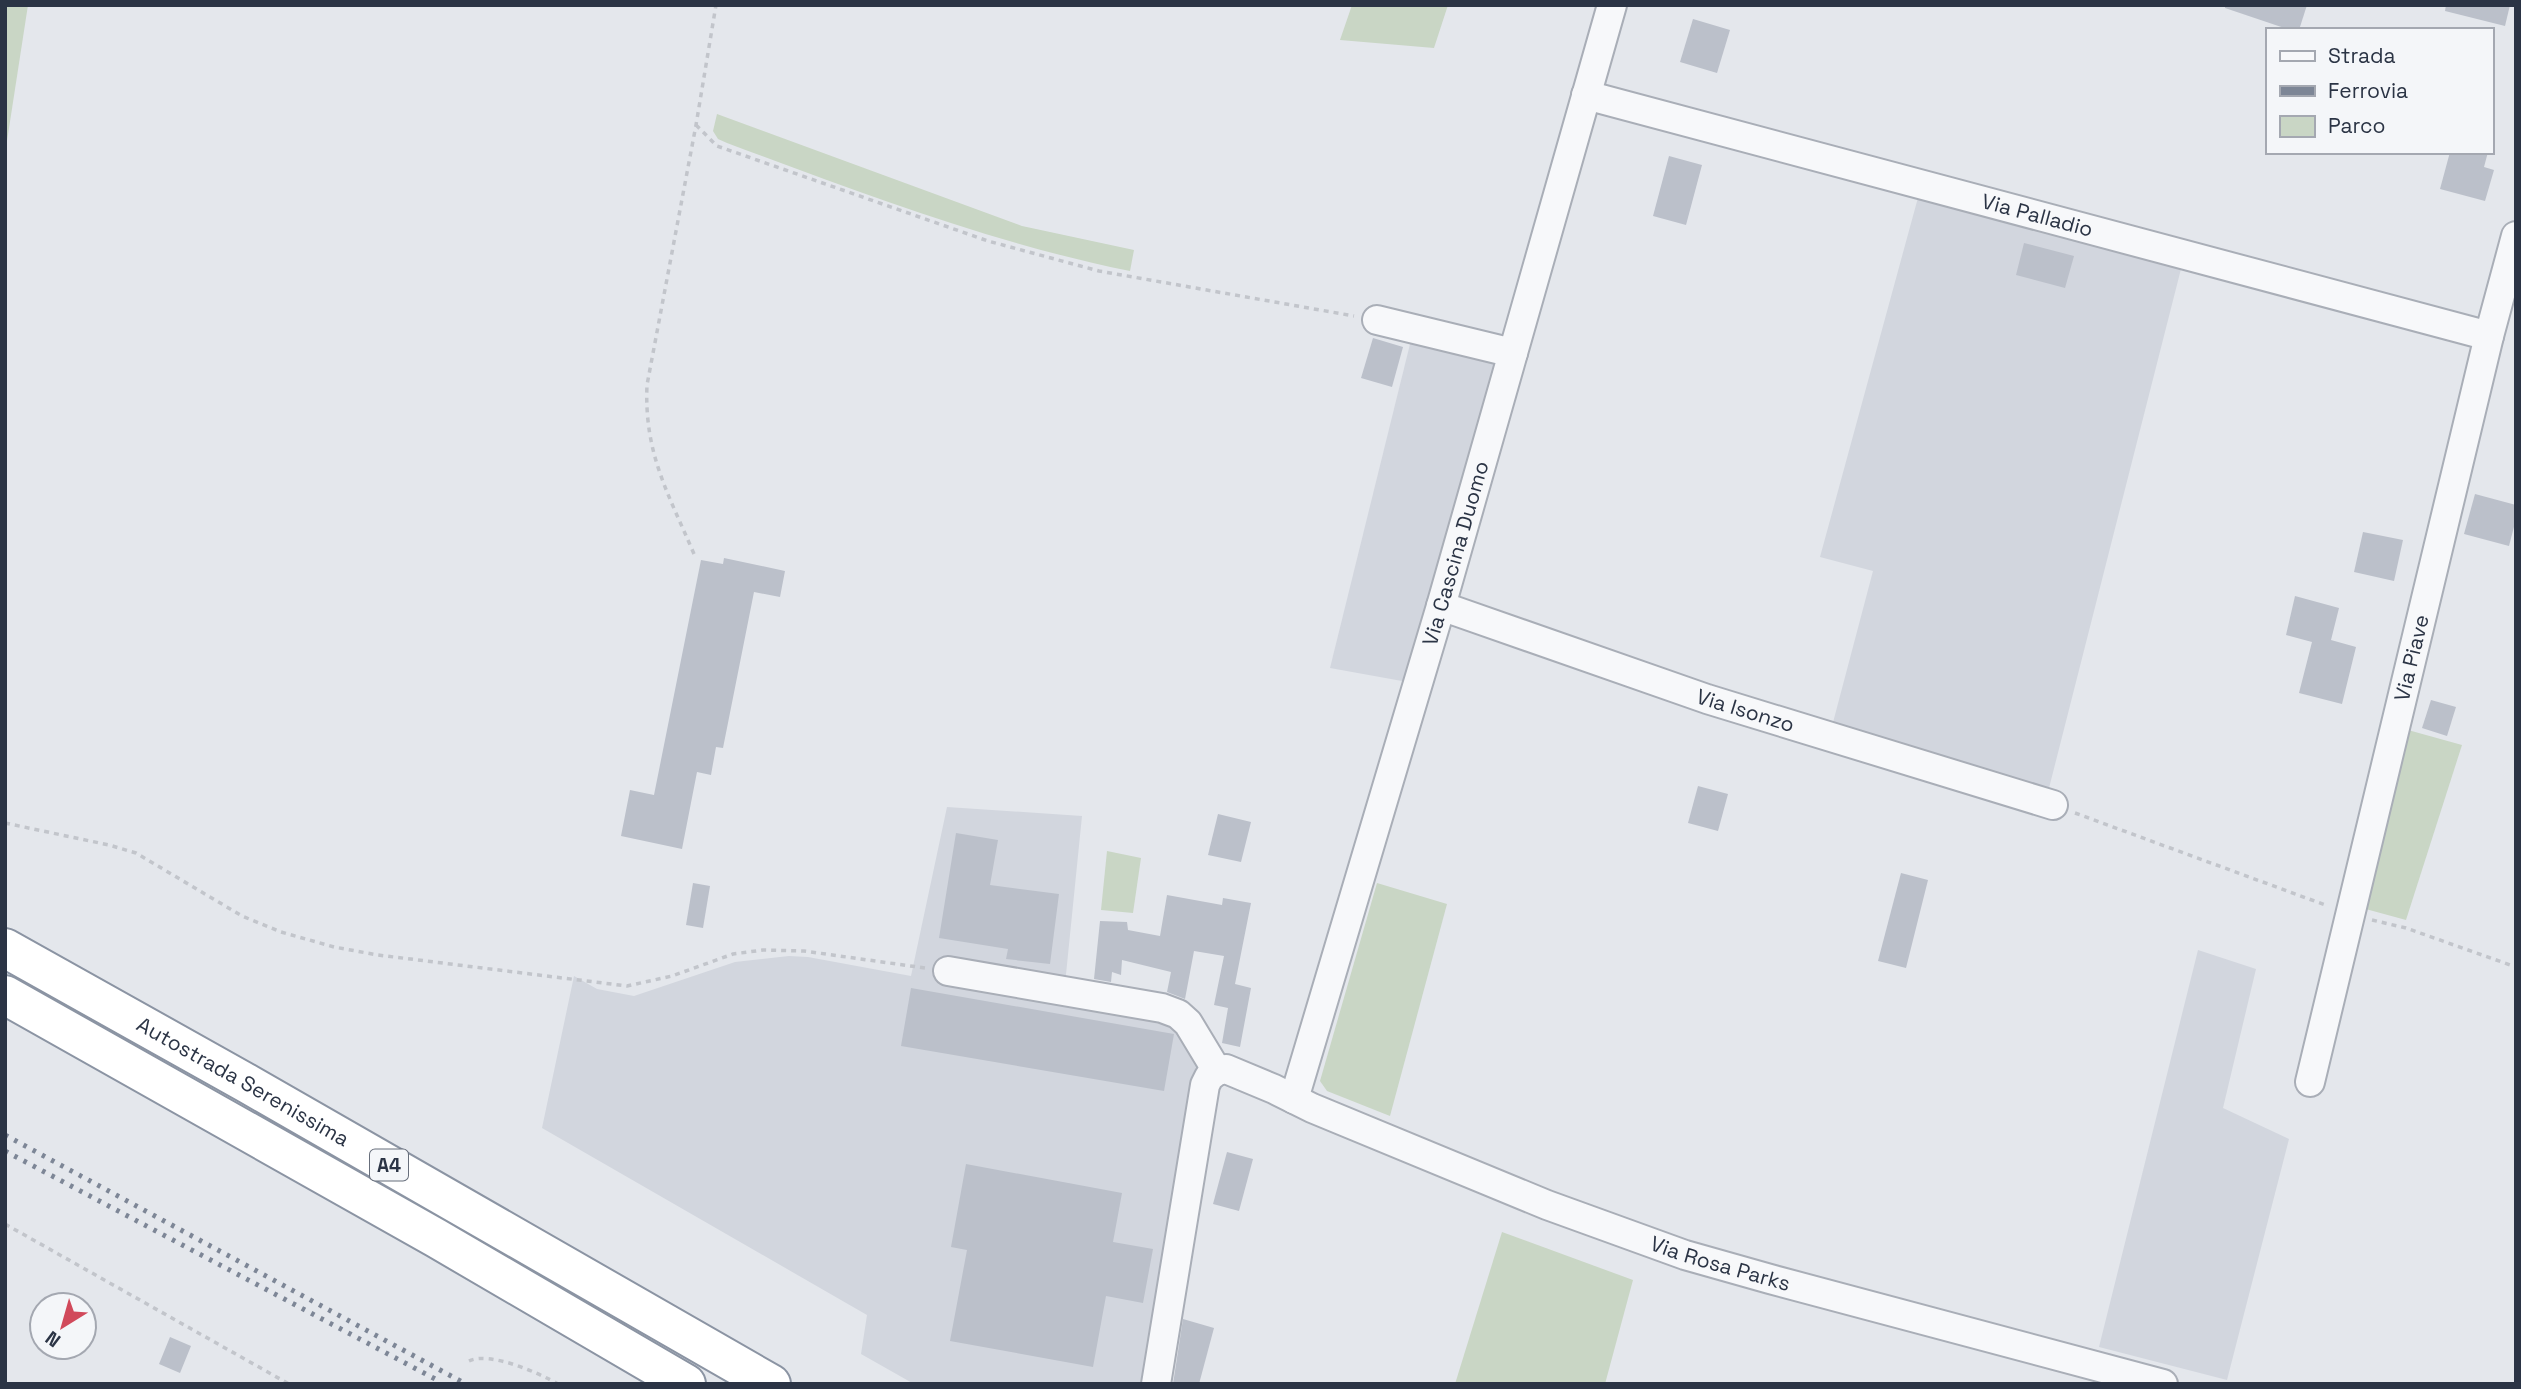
<svg xmlns="http://www.w3.org/2000/svg" width="2521" height="1389" font-family="'Space Grotesk',sans-serif">
<style>
.built{fill:#d2d6de}
.green{fill:#c9d6c5}
.building{fill:#bbc0ca}
.lines{fill:none;stroke-linecap:round;stroke-linejoin:round}
.minor-casing{stroke:#a9aeb7;stroke-width:32}
.highway-casing{stroke:#8b94a3;stroke-width:42}
.path{stroke:#c2c5cb;stroke-width:3.5;stroke-dasharray:5 5;stroke-linecap:butt}
.minor{stroke:#f7f8fa;stroke-width:28}
.highway{stroke:#fff;stroke-width:38}
.rail{stroke:#7d8696;stroke-width:5;stroke-dasharray:3.5 7;stroke-linecap:butt}
.labels{text-anchor:middle;stroke-width:7;stroke-linejoin:round;paint-order:stroke}
.shield{fill:#f4f6f9;stroke:#676e7b;stroke-width:2}
.shield-label{font-size:19px;font-weight:bold;fill:#2b3445}
.street-label{font-size:21px;fill:#2b3445;stroke:#f4f6f9}
</style>
<rect width="100%" height="100%" fill="#e4e7ec"/>
<!-- built -->
<g class="built">
<path d="M1919,194L2182,265L2047,796L1831,730L1873,571L1820,557Z"/>
<path d="M1412,336L1505,358L1413,683L1330,668Z"/>
<path d="M947,807L1082,816L1063,1004L1179,1026L1203,1070L1199,1074L1140,1384H914L861,1354L867,1315L542,1128L574,976L597,989L634,996L735,962L789,956L808,957L911,976Z"/>
<path d="M2198,950L2256,969L2223,1108L2289,1139L2227,1380L2099,1347Z"/>
</g>
<!-- green -->
<g class="green">
<path d="M5,5H28L7,141L5,140Z"/>
<path d="M1352,5H1448L1434,48L1340,40Z"/>
<path d="M717,114L1022,226L1134,250L1130,271C991,243 859,192 727,143L718,139L713,131Z"/>
<path d="M2408,730L2462,745L2406,920L2362,908Z"/>
<path d="M1107,851L1141,858L1133,913L1101,910Z"/>
<path d="M1377,883L1447,904L1390,1116L1327,1091L1320,1081Z"/>
<path d="M1502,1232L1633,1280L1605,1384H1455Z"/>
</g>
<!-- building -->
<g class="building">
<path d="M2225,5H2307L2299,30H2290L2225,8Z"/>
<path d="M2446,5H2510L2505,26L2445,11Z"/>
<path d="M1693,19L1730,30L1717,73L1680,62Z"/>
<path d="M2450,152H2488L2484,167L2494,170L2485,201L2440,189Z"/>
<path d="M1669,156L1702,165L1686,225L1653,216Z"/>
<path d="M2024,243L2074,256L2065,288L2016,275Z"/>
<path d="M1373,338L1403,347L1392,387L1361,378Z"/>
<path d="M2475,494L2516,505V519L2509,546L2464,534Z"/>
<path d="M2363,532L2403,540L2394,581L2354,572Z"/>
<path d="M724,558L785,571L780,597L754,592L723,748L716,747L711,775L697,772L682,849L621,836L630,790L654,795L701,560L723,564Z"/>
<path d="M2295,596L2339,608L2331,640L2356,647L2342,704L2299,693L2312,642L2286,635Z"/>
<path d="M2431,700L2456,707L2447,736L2422,728Z"/>
<path d="M1698,786L1728,794L1718,831L1688,823Z"/>
<path d="M1218,814L1251,822L1241,862L1208,855Z"/>
<path d="M956,833L998,840L990,885L1059,894L1050,964L1006,959L1008,949L939,938Z"/>
<path d="M1901,873L1928,880L1906,968L1878,961Z"/>
<path d="M693,883L710,886L703,928L686,925Z"/>
<path d="M1167,895L1222,905L1223,898L1251,903L1235,984L1251,988L1240,1047L1222,1043L1228,1008L1214,1005L1224,956L1194,951L1185,999L1167,992L1171,972L1122,960L1121,975L1112,972L1111,982L1094,979L1100,921L1127,922L1128,930L1160,936Z"/>
<path d="M911,988L1174,1034L1164,1091L901,1046Z"/>
<path d="M1227,1152L1253,1159L1239,1211L1213,1204Z"/>
<path d="M966,1164L1122,1193L1113,1242L1153,1249L1143,1303L1106,1296L1093,1367L950,1341L967,1250L951,1247Z"/>
<path d="M1183,1319L1214,1328L1199,1384H1173Z"/>
<path d="M170,1337L191,1346L180,1373L159,1364Z"/>
</g>
<g class="lines">
<!-- minor casing -->
<g class="minor-casing">
<g id="minor">
<path id="s1" d="M1586,95L2489,336"/>
<path d="M1377,320L1513,353"/>
<path id="s2" d="M1441,606L1707,699L2053,805"/>
<path d="M948,971L1162,1008L1178,1014L1188,1023L1217,1071"/>
<path id="s3" d="M2310,1082L2489,336L2516,236"/>
<path id="s4" d="M1294,1099L1441,606L1612,5"/>
<path id="s5" d="M1156,1384L1205,1085L1209,1077L1217,1071L1226,1069L1274,1089L1312,1108L1547,1205L1685,1255L1770,1279L2163,1384"/>
</g>
</g>
<!-- highway casing -->
<g class="highway-casing">
<g id="highway">
<path id="s6" d="M5,948L248,1084L771,1384"/>
<path d="M5,995L436,1238L686,1384"/>
</g>
</g>
<!-- path -->
<g class="path">
<path d="M696,125L717,146L988,241L1099,271L1354,316"/>
<path d="M694,554C668,493 644,453 647,385L696,125L716,5"/>
<path d="M2075,813L2328,906"/>
<path d="M5,823L109,845L136,853L242,916L281,932L334,947L378,955L627,986L672,976L733,954L763,950L804,951L925,968"/>
<path d="M2372,920L2406,928L2516,967"/>
<path d="M5,1224L289,1384"/>
<path d="M469,1361C490,1351 539,1373 558,1384"/>
</g>
<!-- minor -->
<use href="#minor" class="minor"/>
<!-- highway -->
<use href="#highway" class="highway"/>
<!-- rail -->
<g class="rail">
<path d="M5,1135L466,1384"/>
<path d="M5,1151L439,1381"/>
</g>
</g>
<g class="labels">
<!-- shield labels -->
<rect class="shield" x="370" y="1149.5" width="38" height="31" rx="5"/>
<g class="shield-label">
<text x="389" y="1172">A4</text>
</g>
<!-- street labels -->
<g class="street-label">
<text dy="7" stroke="none"><textPath href="#s1" startOffset="467">Via Palladio</textPath></text>
<text dy="7" stroke="none"><textPath href="#s4" startOffset="569">Via Cascina Duomo</textPath></text>
<text dy="7" stroke="none"><textPath href="#s3" startOffset="436">Via Piave</textPath></text>
<text dy="7" stroke="none"><textPath href="#s2" startOffset="322">Via Isonzo</textPath></text>
<text dy="7" stroke="none"><textPath href="#s6" startOffset="273">Autostrada Serenissima</textPath></text>
<text dy="7" stroke="none"><textPath href="#s5" startOffset="863">Via Rosa Parks</textPath></text>
</g>
</g>
<!-- border -->
<rect width="2521" height="1389" fill="none" stroke="#2b3445" stroke-width="14"/>
<!-- legend -->
<rect x="2266" y="28" width="228" height="126" fill="#f4f6f9" stroke="#a4a8b1" stroke-width="2"/>
<rect x="2280" y="51" width="35" height="10" fill="#f7f8fa" stroke="#a4a8b1" stroke-width="2"/>
<text x="2328" y="63" font-size="21" fill="#2b3445">Strada</text>
<rect x="2280" y="86" width="35" height="10" fill="#7d8696" stroke="#a4a8b1" stroke-width="2"/>
<text x="2328" y="98" font-size="21" fill="#2b3445">Ferrovia</text>
<rect x="2280" y="116" width="35" height="21" fill="#c9d6c5" stroke="#a4a8b1" stroke-width="2"/>
<text x="2328" y="133" font-size="21" fill="#2b3445">Parco</text>
<!-- north arrow -->
<g transform="translate(63 1326) rotate(217)"><circle r="33" fill="#f4f6f9" stroke="#a4a8b1" stroke-width="2"/>
<path d="M0-5L12 26L0 18L-12 26Z" fill="#d1495b"/>
<text y="-10" font-size="19" font-weight="bold" text-anchor="middle" fill="#2b3445">N</text>
</g>
</svg>
